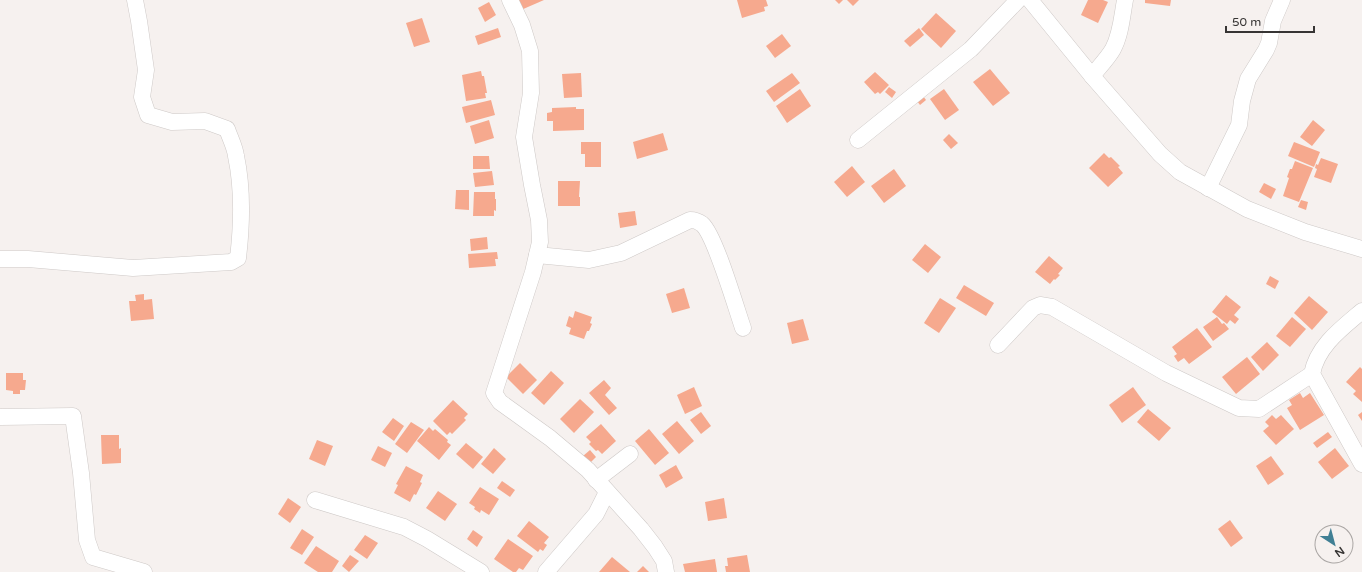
<svg xmlns="http://www.w3.org/2000/svg" width="1362" height="572" font-family="'Varela Round',sans-serif">
<style>
.building{fill:#f6a98e}
.lines{fill:none;stroke-linecap:round;stroke-linejoin:round}
.minor-casing{stroke:#cec9c7;stroke-width:17}
.minor{stroke:#fff;stroke-width:16}
</style>
<rect width="100%" height="100%" fill="#f6f1ef"/>
<!-- building -->
<g class="building">
<path d="M517,0H544L521,10Z"/>
<path d="M737,0H766L768,6L764,7L765,11L742,18Z"/>
<path d="M835,0H843L839,4Z"/>
<path d="M847,0H859L853,6Z"/>
<path d="M1088,0H1103L1108,2L1098,23L1081,15Z"/>
<path d="M1145,0H1171L1170,6L1145,3Z"/>
<path d="M489,2L496,15L485,22L478,8Z"/>
<path d="M936,13L956,31L941,48L921,29Z"/>
<path d="M422,18L430,42L414,47L406,23Z"/>
<path d="M498,28L501,37L478,45L475,36Z"/>
<path d="M919,28L924,35L910,47L904,41Z"/>
<path d="M782,34L791,46L775,58L766,46Z"/>
<path d="M990,69L1010,93L993,106L973,82Z"/>
<path d="M481,71L482,76H484L487,93H485L486,98L466,101L462,75Z"/>
<path d="M875,72L889,85L880,94L878,92L875,94L864,82Z"/>
<path d="M581,73L582,97L564,98L562,74Z"/>
<path d="M792,73L800,83L774,102L766,91Z"/>
<path d="M889,87L896,92L892,98L885,92Z"/>
<path d="M800,89L811,106L787,123L776,106Z"/>
<path d="M944,89L959,110L945,120L930,99Z"/>
<path d="M923,96L926,100L920,105L917,101Z"/>
<path d="M491,100L495,115L466,123L462,107Z"/>
<path d="M576,107V109H584V130L553,131V121H547V113L552,112V108Z"/>
<path d="M489,120L494,138L475,144L470,126Z"/>
<path d="M1313,120L1325,130L1312,146L1300,137Z"/>
<path d="M663,133L668,150L637,159L633,142Z"/>
<path d="M949,134L958,143L951,149L943,140Z"/>
<path d="M581,142H601V167H585V154H581Z"/>
<path d="M1294,142L1320,152L1314,167L1288,156Z"/>
<path d="M1104,153L1109,158L1111,157L1120,166L1118,167L1123,173L1108,187L1089,168Z"/>
<path d="M473,156H489L490,169H473Z"/>
<path d="M1321,158L1338,164L1331,183L1314,177L1317,169L1315,168L1316,164L1318,165Z"/>
<path d="M1295,161L1313,168L1299,202L1283,196L1289,178L1287,177L1290,169H1292Z"/>
<path d="M852,166L865,182L847,197L834,182Z"/>
<path d="M894,169L906,186L884,203L871,186Z"/>
<path d="M492,171L494,185L475,187L473,173Z"/>
<path d="M558,181H580L579,197H580V206H558Z"/>
<path d="M1264,183L1276,189L1271,199L1259,192Z"/>
<path d="M456,190H469V210L455,209Z"/>
<path d="M474,192H495V199H496V211L494,210V216H473Z"/>
<path d="M1301,200L1308,202L1306,210L1298,207Z"/>
<path d="M635,211L637,225L620,228L618,213Z"/>
<path d="M487,237L488,249L471,251L470,239Z"/>
<path d="M925,244L941,257L928,273L912,260Z"/>
<path d="M497,252L498,259H495L496,266L469,268L468,254Z"/>
<path d="M1049,256L1063,268L1058,274L1060,275L1055,280L1054,279L1050,284L1035,272Z"/>
<path d="M1270,276L1279,281L1275,289L1266,284Z"/>
<path d="M964,285L994,303L986,316L956,298Z"/>
<path d="M684,288L690,308L672,313L666,294Z"/>
<path d="M144,294V300L152,299L154,319L131,321L129,301H136L135,295Z"/>
<path d="M1226,295L1241,307L1234,315L1239,319L1235,324L1230,320L1227,324L1212,312Z"/>
<path d="M1309,296L1328,312L1312,330L1294,313Z"/>
<path d="M940,298L956,308L939,333L924,323Z"/>
<path d="M575,311L592,317L590,323L592,324L589,331H587L584,339L569,334L571,328L566,326L569,316L573,318Z"/>
<path d="M1217,317L1222,324L1224,323L1229,329L1213,341L1203,327Z"/>
<path d="M1292,317L1306,329L1290,347L1276,336Z"/>
<path d="M803,319L809,340L792,344L787,323Z"/>
<path d="M1197,328L1212,347L1189,364L1184,358L1178,362L1174,356L1177,354L1172,347Z"/>
<path d="M1267,342L1279,355L1263,371L1251,357Z"/>
<path d="M1247,357L1260,374L1236,394L1222,377Z"/>
<path d="M520,363L537,380L523,394L506,377Z"/>
<path d="M1360,367L1362,369V402L1353,394L1356,391L1346,382Z"/>
<path d="M551,371L564,383L544,405L531,393Z"/>
<path d="M6,373H23V380H26L25,390H20V394H13V391L6,390Z"/>
<path d="M604,380L611,388L605,395L617,408L609,415L589,393Z"/>
<path d="M694,387L702,406L685,414L677,395Z"/>
<path d="M1133,387L1146,405L1122,423L1109,405Z"/>
<path d="M1300,393L1303,398L1310,393L1324,415L1300,430L1287,408L1292,405L1289,400Z"/>
<path d="M580,399L594,412L574,433L560,419Z"/>
<path d="M453,400L468,414L464,418L466,420L452,434L450,432L447,435L433,421Z"/>
<path d="M1148,409L1171,428L1159,441L1137,422Z"/>
<path d="M701,412L711,426L701,434L690,420Z"/>
<path d="M1362,412V421L1358,415Z"/>
<path d="M1272,415L1276,419L1281,415L1294,429L1276,445L1263,431L1269,426L1265,422Z"/>
<path d="M393,418L404,426L394,441L382,432Z"/>
<path d="M677,421L694,441L679,454L662,434Z"/>
<path d="M411,422L424,430L407,453L395,444Z"/>
<path d="M601,424L616,441L602,454L598,450L596,451L589,444L591,442L586,437Z"/>
<path d="M429,427L433,431L435,429L448,440L447,442L451,445L439,460L417,441Z"/>
<path d="M649,429L669,453L655,465L635,441Z"/>
<path d="M1328,432L1332,437L1317,448L1313,443Z"/>
<path d="M101,435H119V449L121,448V463L102,464Z"/>
<path d="M317,440L333,446L325,466L309,459Z"/>
<path d="M466,443L483,457L473,469L456,454Z"/>
<path d="M378,446L392,453L385,467L371,460Z"/>
<path d="M494,448L506,459L493,474L481,464Z"/>
<path d="M1335,448L1349,466L1332,479L1318,462Z"/>
<path d="M590,450L596,457L590,463L583,456Z"/>
<path d="M1271,456L1284,474L1268,485L1256,466Z"/>
<path d="M676,465L683,478L666,488L659,475Z"/>
<path d="M406,466L423,475L420,482L422,483L416,495L414,494L410,502L394,493L398,485L396,484Z"/>
<path d="M502,481L515,490L510,497L497,488Z"/>
<path d="M480,487L499,499L489,515L481,510L480,513L474,509L475,507L469,503Z"/>
<path d="M438,491L457,504L445,521L426,508Z"/>
<path d="M288,498L301,507L290,523L278,514Z"/>
<path d="M724,498L727,518L708,521L705,502Z"/>
<path d="M1230,520L1243,538L1231,547L1218,529Z"/>
<path d="M529,521L549,537L544,543L547,545L543,551L540,549L538,552L517,536Z"/>
<path d="M302,529L314,537L302,555L290,548Z"/>
<path d="M473,530L483,537L477,547L467,539Z"/>
<path d="M365,535L378,543L367,559L354,550Z"/>
<path d="M508,539L533,556L523,570L519,568L516,572H513L494,559Z"/>
<path d="M316,546L339,561L332,572H318L304,563Z"/>
<path d="M350,555L359,561L349,572L342,566Z"/>
<path d="M747,555L750,572H726L725,566H728L727,558Z"/>
<path d="M612,557L630,572H599Z"/>
<path d="M715,559L717,572H685L683,564Z"/>
<path d="M643,566L649,572H637Z"/>
</g>
<g class="lines">
<!-- minor casing -->
<g class="minor-casing">
<g id="minor">
<path d="M510,0L522,25L530,51L531,93L524,137L532,185L539,220L540,242L533,272L494,393L500,402L550,438L588,470L641,529L655,547L664,561L666,572"/>
<path d="M1030,0L1092,76L1160,154L1180,172L1247,209L1305,232L1362,249"/>
<path d="M1092,76C1099,67 1108,58 1113,49C1121,34 1122,16 1125,0"/>
<path d="M858,140L971,49L1018,0"/>
<path d="M1208,188L1239,125L1242,101L1248,79L1266,50L1269,43L1273,21L1282,0"/>
<path d="M537,255L589,260L621,253L690,220C695,220 698,221 702,224C715,235 736,308 743,328"/>
<path d="M0,259H28L133,268L231,262L238,258C242,224 243,189 236,156C235,147 230,138 227,129L205,121L172,122L148,115L142,97L146,70L139,21L135,0"/>
<path d="M1362,311C1342,328 1317,346 1312,374L1362,464"/>
<path d="M998,345L1033,308L1040,305L1052,307L1166,373L1239,408L1259,409L1312,374"/>
<path d="M0,417L73,416L81,473L87,540L93,557L144,572"/>
<path d="M596,480L630,454"/>
<path d="M315,500L404,527L427,539L481,572"/>
<path d="M546,572L596,514L607,492"/>
</g>
</g>
<!-- minor -->
<use href="#minor" class="minor"/>
</g>
<!-- north arrow -->
<g transform="translate(1334 544) rotate(144)"><circle r="19" fill="#f6f1ef" stroke="#aaa6a4"/>
<path d="M0-3L7 15L0 10L-7 15Z" fill="#407f94"/>
<text y="-6" font-size="11" font-weight="bold" text-anchor="middle" fill="#373534">N</text>
</g>
<!-- scale -->
<path d="M1226 26v6h88v-6" fill="none" stroke="#373534" stroke-width="2"/>
<text x="1232" y="26" font-size="12" fill="#373534" stroke="#f6f1ef" stroke-width="3" paint-order="stroke">50 m</text>
</svg>
